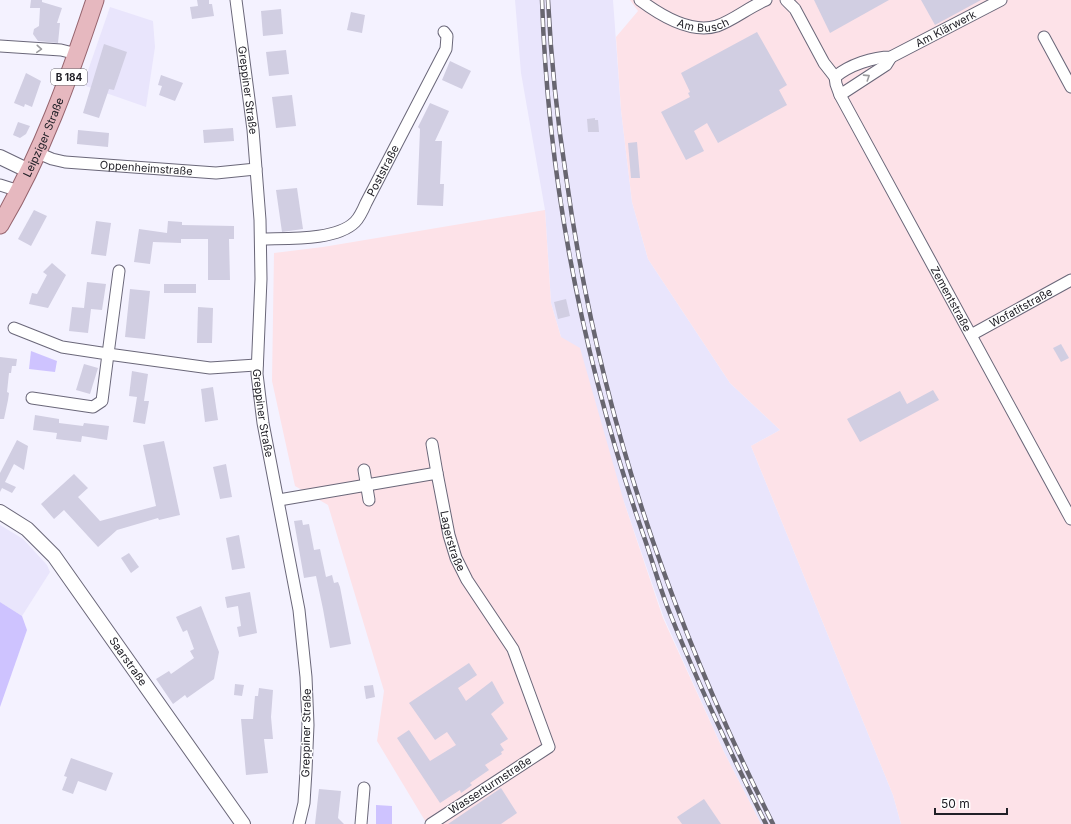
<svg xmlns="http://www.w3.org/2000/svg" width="1071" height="824" font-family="Inter,sans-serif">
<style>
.built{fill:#e9e5fc}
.industrial{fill:#fde2e8}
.green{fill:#cec3ff}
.building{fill:#d1cee2}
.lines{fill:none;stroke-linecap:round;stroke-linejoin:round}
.minor-casing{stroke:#6a6779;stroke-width:13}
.tertiary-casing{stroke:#6a6779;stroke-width:16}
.primary-casing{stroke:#96646e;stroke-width:19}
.minor{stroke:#fff;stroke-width:11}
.tertiary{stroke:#fff;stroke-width:14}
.primary{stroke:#e6b8bf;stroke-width:17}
.rail-casing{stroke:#686670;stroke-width:4.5}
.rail{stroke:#fff;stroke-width:3;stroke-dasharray:9;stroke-linecap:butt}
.oneway{stroke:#9b9b9e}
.labels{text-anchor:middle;stroke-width:3;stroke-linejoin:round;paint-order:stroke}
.shield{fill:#fff;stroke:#646368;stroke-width:1}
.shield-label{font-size:10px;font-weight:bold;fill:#212027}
.street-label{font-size:11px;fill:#212027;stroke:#fff}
</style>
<rect width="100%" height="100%" fill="#f4f2ff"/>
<!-- built -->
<g class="built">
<path d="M515,0H613L621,110L632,202L648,259L730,383L780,430L751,446L893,795L901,824H761L724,752L664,618L624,502L561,337L551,303L545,210L521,73Z"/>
<path d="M110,7L153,21L155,47L146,107L83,85Z"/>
<path d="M0,525L23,539L47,565L50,572L22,616L0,602Z"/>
</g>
<!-- industrial -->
<g class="industrial">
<path d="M630,0H1071V824H901L893,795L751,446L780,430L730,383L648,259L632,202L621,110L616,37L638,11Z"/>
<path d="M545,210L551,303L561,337L580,348L624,502L663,618L724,752L761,824H427L377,741L384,691L328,505L295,486L272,381L274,253L323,247Z"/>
</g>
<!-- green -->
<g class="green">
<path d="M31,351L57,361L55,372L29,369Z"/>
<path d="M0,602L22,616L27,630L0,707Z"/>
<path d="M376,805L392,806V824H376Z"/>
</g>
<!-- building -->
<g class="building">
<path d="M31,0H42V2L62,8L57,23H60L58,43L38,41L33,34L34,29L39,26L40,8H30Z"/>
<path d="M197,0H209V4H212L214,16L192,19L190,7L198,6Z"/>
<path d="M814,0H889L830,33Z"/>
<path d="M921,0H981L935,25Z"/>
<path d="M281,9L283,34L263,36L261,11Z"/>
<path d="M351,12L365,15L362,33L347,30Z"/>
<path d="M757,32L787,85L779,90L787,105L718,143L707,123L694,131L704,151L686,160L661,112L690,97L688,93L690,92L681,73Z"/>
<path d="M104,44L127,52L114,90L109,89L99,118L83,113Z"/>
<path d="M286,50L289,74L269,76L266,52Z"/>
<path d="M450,61L471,71L462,89L442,80Z"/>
<path d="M26,73L41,81L32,107L25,104L24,107L14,103Z"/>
<path d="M161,75L183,83L175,101L159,95L162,86L158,85Z"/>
<path d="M292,95L296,126L276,128L272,97Z"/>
<path d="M430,103L449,111L435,141H442L440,184H444L443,206L417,205L420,129L418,127Z"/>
<path d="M595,118V120H598L599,132H588L587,119Z"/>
<path d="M18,122L30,126L26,134L20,138L13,135Z"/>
<path d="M233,128L234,141L204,143L203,130Z"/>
<path d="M78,130L109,133L108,147L77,144Z"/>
<path d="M637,142L640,178H631L628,143Z"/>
<path d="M297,188L303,229L282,232L276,190Z"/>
<path d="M34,210L47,216L31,246L18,239Z"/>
<path d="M96,221L111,223L106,256L91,254Z"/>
<path d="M168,221L182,222V225L234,226V239H229L230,280H208V239H181V243L153,242L150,264L134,262L139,229L167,233Z"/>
<path d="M52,263L66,275L48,308L29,304L32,293L37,294L47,275L43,272Z"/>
<path d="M87,282L106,284L102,310L91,309L88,333L69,331L72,307L84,308Z"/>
<rect x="164" y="284" width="32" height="9"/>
<path d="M130,289L150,291L145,339L125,337Z"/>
<path d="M566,299L570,316L558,319L554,302Z"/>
<path d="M198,307L213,308L212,343H197Z"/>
<path d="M1061,344L1069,358L1061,362L1053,348Z"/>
<path d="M0,357L17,359L16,366H12L11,373H9L7,392L9,393L8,400L4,419H0Z"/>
<path d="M84,364L98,368L90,394L76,390Z"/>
<path d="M132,371L148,374L144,401H149L145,424L133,422L137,397L129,396Z"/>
<path d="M213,387L218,420L205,422L201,389Z"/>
<path d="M933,390L939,400L860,442L847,419L900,391L907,404Z"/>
<path d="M35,415L59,419V423L83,426L84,423L109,426L107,440L82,436L81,442L56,439L57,433L33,430Z"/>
<path d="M17,440L28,446L24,470L14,464L5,482L16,487L12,493L2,488L0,492V473Z"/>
<path d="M164,441L180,515L159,520L158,518L117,530L98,547L64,510L54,519L41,504L74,474L88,488L78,497L100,521L156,506L143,445Z"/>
<path d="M226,464L232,497L220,499L213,467Z"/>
<path d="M302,520L303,525L309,524L314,550L320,549L326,577L332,575L334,583L338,582L340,587L351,644L330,648L323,609L316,576L304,578L294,521Z"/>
<path d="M239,535L245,568L232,570L226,538Z"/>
<path d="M129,553L139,567L131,573L121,558Z"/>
<path d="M250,592L257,633L239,637L237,627L241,626L238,606L227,608L225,597Z"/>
<path d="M201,606L219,652L214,679L187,698L185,695L173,704L156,679L169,671L171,674L194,658L190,651L194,649L187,630L183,632L176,617Z"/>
<path d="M469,663L477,675L458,688L466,701L492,681L504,703L491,714L508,739L500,744L504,750L501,752L502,754L485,765L489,770L470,783L472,785L461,793L460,790L440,803L397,738L409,730L430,761L456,745L447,732L435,740L409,703Z"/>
<path d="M235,684L244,685L242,696L234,695Z"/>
<path d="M373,685L375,697L366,699L364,686Z"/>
<path d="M259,688L273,690L271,717L273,739H264L268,773L246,775L241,719H253L255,696H258Z"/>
<path d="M71,758L113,773L106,791L78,781L73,794L62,790L67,777L64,776Z"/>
<path d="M501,788L517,813L501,824H448Z"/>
<path d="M319,789L341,791L338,818L344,824H315Z"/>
<path d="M704,799L721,824H682L677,817Z"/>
</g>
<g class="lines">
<!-- minor casing -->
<g class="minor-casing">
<g id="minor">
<path id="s1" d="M236,0L253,130L260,220L261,279L257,374L263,423L299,610L306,677L308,725L306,771L304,803L299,824"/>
<path id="s2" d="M640,0C660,15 691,34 717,26C734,20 749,7 766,0"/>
<path d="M786,0L795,9L824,63L835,77"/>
<path d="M1044,37L1071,87"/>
<path d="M0,46L61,50L77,54"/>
<path id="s3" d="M835,77L836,84L840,95L1071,519"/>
<path id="s4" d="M835,77C849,65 873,57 891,57L1001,0"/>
<path d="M840,95L886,65L891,57"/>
<path id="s5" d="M38,153L52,159L65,162L216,173L256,169"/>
<path d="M0,185L19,191"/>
<path id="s6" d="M261,239C286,238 336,241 355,222C360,217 363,210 366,203L446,49L447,36L444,32"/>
<path d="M119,271L108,354L210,368L257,365"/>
<path d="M14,328L62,347L108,354L102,401L93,407L32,398"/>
<path id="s7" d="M971,335L1071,280"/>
<path d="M432,444L437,473"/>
<path d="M364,470L369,500"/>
<path id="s8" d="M279,500L437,473L449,535L456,558L467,580L513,649L549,747L431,824"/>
<path d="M361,824L364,788"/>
</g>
</g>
<!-- tertiary casing -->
<g class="tertiary-casing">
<g id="tertiary">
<path d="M0,157L29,171"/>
<path id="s9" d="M0,512L27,529L54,556L243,824"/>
</g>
</g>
<!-- primary casing -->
<g class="primary-casing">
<g id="primary">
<path id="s10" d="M0,225C42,154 69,78 95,0"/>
</g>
</g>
<!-- minor -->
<use href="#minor" class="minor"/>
<!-- tertiary -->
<use href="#tertiary" class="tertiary"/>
<!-- primary -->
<use href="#primary" class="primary"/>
<!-- rail casing -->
<g class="rail-casing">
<g id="rail">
<path d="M542,0C548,181 584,363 643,534C652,559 659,586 669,611C698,684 731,754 766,824"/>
<path d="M548,0C551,59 557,118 566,176C598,409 668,615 773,824"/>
</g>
</g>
<!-- rail -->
<use href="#rail" class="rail"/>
</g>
<!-- one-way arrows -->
<defs><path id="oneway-chevron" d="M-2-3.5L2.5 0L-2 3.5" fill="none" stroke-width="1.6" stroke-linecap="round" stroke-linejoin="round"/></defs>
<g class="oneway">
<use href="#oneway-chevron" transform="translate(39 49) rotate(4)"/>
<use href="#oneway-chevron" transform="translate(867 77) rotate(-33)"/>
</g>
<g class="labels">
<!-- shield labels -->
<rect class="shield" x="51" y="69" width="36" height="16" rx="3"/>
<g class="shield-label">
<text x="69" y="81">B 184</text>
</g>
<!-- street labels -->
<g class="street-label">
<text dy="4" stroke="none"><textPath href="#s2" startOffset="70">Am Busch</textPath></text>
<text dy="4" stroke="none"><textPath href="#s4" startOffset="122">Am Klärwerk</textPath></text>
<text dy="4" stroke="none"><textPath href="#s1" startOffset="91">Greppiner Straße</textPath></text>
<text dy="4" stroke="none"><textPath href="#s10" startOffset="98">Leipziger Straße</textPath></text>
<text dy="4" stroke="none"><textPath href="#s5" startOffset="110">Oppenheimstraße</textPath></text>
<text dy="4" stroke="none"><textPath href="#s6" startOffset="156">Poststraße</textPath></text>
<text dy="4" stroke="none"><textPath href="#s3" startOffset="251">Zementstraße</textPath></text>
<text dy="4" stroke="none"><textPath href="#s7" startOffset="57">Wofatitstraße</textPath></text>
<text dy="4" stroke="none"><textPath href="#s1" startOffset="415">Greppiner Straße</textPath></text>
<text dy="4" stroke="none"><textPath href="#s8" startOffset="230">Lagerstraße</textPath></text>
<text dy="4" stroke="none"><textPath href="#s9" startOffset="199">Saarstraße</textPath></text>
<text transform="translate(306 733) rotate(-89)" y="4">Greppiner Straße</text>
<text transform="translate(490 785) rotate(-33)" y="4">Wasserturmstraße</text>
</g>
</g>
<!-- scale -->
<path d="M935 808v6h72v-6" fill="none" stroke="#212027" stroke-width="2"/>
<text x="941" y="808" font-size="12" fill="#212027" stroke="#ffffff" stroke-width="3" paint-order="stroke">50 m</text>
</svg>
